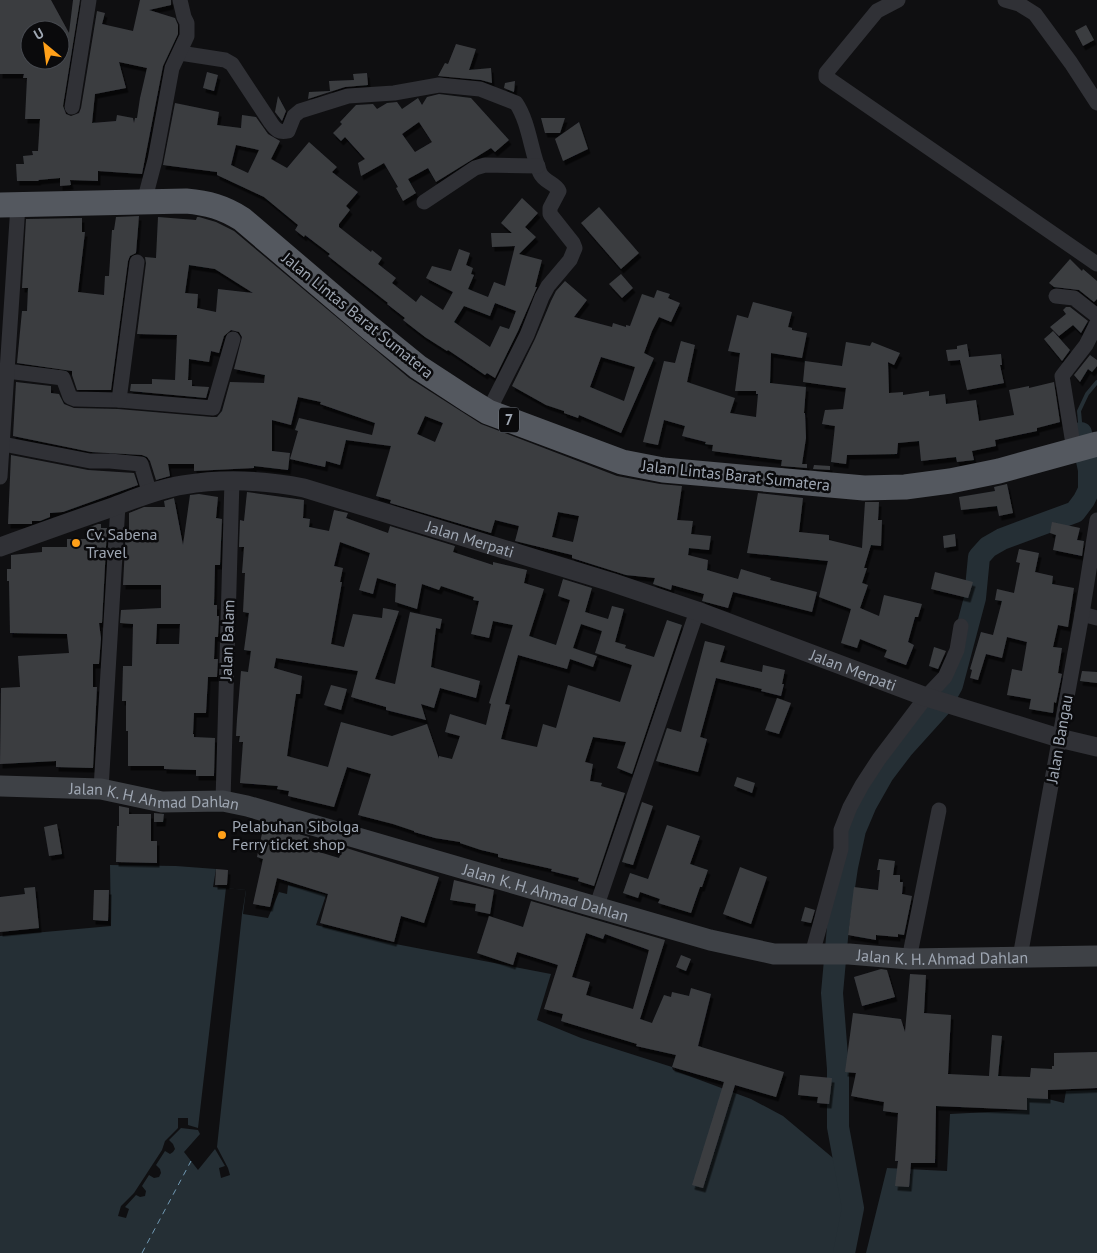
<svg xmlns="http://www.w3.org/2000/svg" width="1097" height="1253" font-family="'PT Sans',sans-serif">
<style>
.water{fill:#252f35}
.pier{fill:#0f0f11}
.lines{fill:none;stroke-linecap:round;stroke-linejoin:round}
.stream{stroke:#252f35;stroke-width:4}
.river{stroke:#252f35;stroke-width:22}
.ferry{stroke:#7199b3;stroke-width:1;stroke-dasharray:6 5;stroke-linecap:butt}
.building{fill:#3b3d41;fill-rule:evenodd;filter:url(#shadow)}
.minor{stroke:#303136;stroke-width:15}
.tertiary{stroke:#303136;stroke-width:19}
.secondary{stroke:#3e4146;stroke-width:21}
.trunk{stroke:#54585f;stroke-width:25}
.poi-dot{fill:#ffa019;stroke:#0a0a0c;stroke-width:2}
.labels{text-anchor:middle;stroke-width:5;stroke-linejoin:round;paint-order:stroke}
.shield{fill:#0a0a0c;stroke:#727881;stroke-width:1}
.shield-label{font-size:15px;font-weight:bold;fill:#9fa7b3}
.street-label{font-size:16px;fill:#9fa7b3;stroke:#0a0a0c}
.poi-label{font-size:16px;fill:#9fa7b3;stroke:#0a0a0c;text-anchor:start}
</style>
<defs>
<filter id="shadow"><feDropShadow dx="2.5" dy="4.5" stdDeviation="0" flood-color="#0009"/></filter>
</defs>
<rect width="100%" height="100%" fill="#0f0f11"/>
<!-- water -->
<g class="water">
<path d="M110,865L176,866L216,869L213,887L246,890L243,914L268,918L279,892L287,894L288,885L326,895L316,925L380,941L551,974L537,1020L581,1038L672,1067L673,1070L751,1099L783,1116L839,1163L847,1215L835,1253H0V936L111,926Z"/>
<path d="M1097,1090V1253H866L887,1168L947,1171L950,1114L1026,1110L1027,1098L1048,1099L1064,1103L1066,1091Z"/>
</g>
<!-- pier -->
<path class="pier" d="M226,888L246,890L242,914L217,1147L228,1168L230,1175L221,1178L219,1168L225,1166L215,1149L198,1170L184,1152L200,1134L198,1130L181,1128L169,1140L173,1144L175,1149L173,1152L170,1154L165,1151L156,1165L160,1169L161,1173L159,1177L154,1178L149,1175L142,1186L146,1191L145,1196L140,1197L136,1195L125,1207L129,1209L126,1218L118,1216L121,1206L134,1193L162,1150L165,1141L178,1128V1118H188V1125L198,1128Z"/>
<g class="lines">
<!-- stream -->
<path class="stream" d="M1081,433L1079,411L1087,394L1097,382"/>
<!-- river -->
<path class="river" d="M844,1253L853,1208L838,1127V1069L832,993L838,927L847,867L855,830L866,804L883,774L902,749L939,708L952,685L975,598L979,557L988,547L1002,539L1075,512L1084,500L1089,490V470L1081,433"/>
<!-- ferry -->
<path class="ferry" d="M142,1253L191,1161"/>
</g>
<!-- building -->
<g class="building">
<path d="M0,0H51L69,33L73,0H80L63,106L66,114L71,116L79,113L81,108L97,11L105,13L102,24L133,31L140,0H171V5L149,10L175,18L178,25V34L163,66L142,174L98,171V181L70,180L71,185L60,186V178L38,180L39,181H17L16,164H24L23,156L33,155L32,151H38L40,119H25L27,78H23L24,74H0ZM30,30H60V60H30ZM119,62L147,68L140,98L137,118H135L134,123L133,118L117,115L116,121L92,123L95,94L126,88Z"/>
<path d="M1086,25L1094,40L1083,46L1075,31Z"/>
<path d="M456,44L476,49L469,70L491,68L492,83L481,80L438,76L445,63L448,64Z"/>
<path d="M207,72L218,75L214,91L203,88Z"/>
<path d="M367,73L368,85L345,87L308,99L309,92L330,91L329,81L354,80L353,74Z"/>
<path d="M515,81L514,92L504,88L505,83Z"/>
<path d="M439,94L471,98L509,140L495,152L491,148L436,182L428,168L408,179L416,193L403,201L396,188L398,187L384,163L361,176L358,163L365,159L345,137L341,141L333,133L342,124L340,122L356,105L373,104L377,109L387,103L397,102L402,109L418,98L422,105L427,97ZM419,122L432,142L415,152L402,134Z"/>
<path d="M278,96L286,111L282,121L275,112Z"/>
<path d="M175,103L219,112L217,125L241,128L242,115L256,117L268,134L280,141L271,159L287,168L309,142L337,167L332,172L358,192L346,206L350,210L339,224V227L371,252L372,250L382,258L378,264L396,278L392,283L416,302L421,295L443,310L453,292L426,278L432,266L451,271L459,249L470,253L466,265L473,268L471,274L474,275L468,289L488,297L494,282L505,286L515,246L492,247L491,233H512L501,223L522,198L538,213L525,227L536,237L519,254L542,260L535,287H537L518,331L495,378L487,373L485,375L448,350L447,351L425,337L403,320L405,318L387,304L388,303L328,256L330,254L305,235L304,237L295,230L298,225L264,197L217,175V172L163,165ZM236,145L259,150L248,173L231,165ZM495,303L516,311L509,329L500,326L490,347L454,322L464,306L490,316Z"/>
<path d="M541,118H565L560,133H545Z"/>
<path d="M579,122L588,149L563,161L555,139Z"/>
<path d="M599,207L639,253L621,269L581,223Z"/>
<path d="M139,216L136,253L130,256L128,261L111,390H77L72,375V371L17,363L22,311H27L28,288H22L26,219L82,218V232H85L78,292L104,295L105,276H109L112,230H114L116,217Z"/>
<path d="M158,217L196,220L197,217H199L216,222L234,231L409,378L481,424L617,476L660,484L682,486L677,520L693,521L691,534L711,536L709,550L689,548L688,555L708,560L707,570L738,579L741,569L771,578L770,580L817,592L812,612L733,592L728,608L702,601L704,594L672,585L671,590L653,584L655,578L626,575L572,558V555L515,541L519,526L495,520L491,533L390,503L391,500L376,496L391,446L346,440L340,465L326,461L325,467L290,459L298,431L295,430L299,418L372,435L375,423L320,404L321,402L298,397L291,425L272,420V451L290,453L288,470L254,466V468L194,471V464H168L170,476L156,480L150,461L147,457L142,455L91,452L13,436L16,382L51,386V393L59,394L64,404L74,408L118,409L212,417H217L222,411L230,382L264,383L265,375L234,369L242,337L239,332L231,330L224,336L219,353L211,351L209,362L189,359L188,380H192V386L209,387L206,398L130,391L131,384H152V379L175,380L177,335L137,334L146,263L145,257L156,258ZM189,265L215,269L253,293L218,289L216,312L197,308L198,294L185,293ZM425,416L443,423L435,442L417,434ZM558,512L579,516L573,542L552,537Z"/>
<path d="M1070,259L1082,271L1083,269L1097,281V299L1094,302L1079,290L1054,287L1049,283Z"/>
<path d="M621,274L633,288L622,298L609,284Z"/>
<path d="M565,281L587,300L574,317L612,327L613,323L626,327V325L630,326L642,294L654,298L657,290L670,294L668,298L680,303L671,322L659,317L652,331L644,353L654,358L621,433L579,415L578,418L564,413V411L546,405L512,386L535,339L551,301L556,291ZM601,357L635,367L624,401L590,387Z"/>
<path d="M753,302L792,312L788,327L792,328V330L807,333L802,358L771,353L770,383L806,387L804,413H805L806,438L802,464H807V468L781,466L782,460L712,451L713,445L705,444L706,442L682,436L685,426L664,420L658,445L643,442L664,361L675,363L681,341L695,345L687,382L735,398L730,413L756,417L758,394H756V391H735L740,353L728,351L737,315L748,318Z"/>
<path d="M1066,307H1070L1088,321L1081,333L1073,325L1059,336L1050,327L1066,314L1063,310Z"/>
<path d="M1053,331L1070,350L1062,361L1044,339Z"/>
<path d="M846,342L870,346L872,342L900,353L894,365L888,362L889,393L903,392V395L929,391V396L945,394L946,404L976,400L979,421L1014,415L1009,390L1029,386V388L1054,382L1060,422L1037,428V431L995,440L996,446L972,451L974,460L957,462L956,457L921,461L919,441L898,443L897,454L847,455L846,464L831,462L835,426L822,424L825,410L843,409L846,388L803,382L805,361L842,366Z"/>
<path d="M967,344L969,357L1001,354L1002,365H1000L1004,383L967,390L960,360L948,361L946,350L957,349V346Z"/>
<path d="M1090,355L1097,360V366L1092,372L1088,369L1080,382L1074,375Z"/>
<path d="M11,455L88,470L134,473L138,485L63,512L50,513V517L40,521H32V524H8Z"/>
<path d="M814,465L830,466V470L813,469Z"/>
<path d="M1007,484L1013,513L999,516L997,506L961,510L959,497L995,491L994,487Z"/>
<path d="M247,492L304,500L303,518L310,519L309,527L329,531L334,510L348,513L346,518L388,533L390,526L455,546L453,552L493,565V562L527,570L524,583L544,589L529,636L556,645L570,600L558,596L563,579L592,588L585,612L608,619L612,606L624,609L615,642L626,645L625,648L654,657L667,620L682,625L632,774L617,768L626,742L593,737L585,762L593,764L590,781L602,783L601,786L625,793L594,886L578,881L579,878L551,871L552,869L498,857V854L481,850L460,843V842L435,838L414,832V831L393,824L358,815L371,774L347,767L334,807L288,796L289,791L277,789L278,786L240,783L243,742H239L240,736H236L237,719L241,671L248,672L251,651L244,650L249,613L243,612L245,573H242L244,547H239L240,520L244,521ZM340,542L370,553L359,590L373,594L377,578L396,584L395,602L417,609L422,584L439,590L441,586L474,597L473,600L479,601L471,634L489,638L493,621L513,625L489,703L491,704L486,725L450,714L445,732L460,736L452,759L439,756V759L427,724L392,736L341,722L328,767L287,756L296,694H300L302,676L274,668L276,658L358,671L351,697L386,707V710L426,720L421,704L434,708L440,688L476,698L480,681L431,667L436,628L440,629L442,619L410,612L395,684L375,679L399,611L383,608L382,618L353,614L344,647L331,644L342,582H340L343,568L334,566ZM581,624L602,631L595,653L632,665L620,702L568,685L556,728L543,724L537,747L501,739L510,705L505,704L518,655L567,669L570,659L593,667L597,656L573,648Z"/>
<path d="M758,493L803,498L799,532L829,535V540L862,548L865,502H879L878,520H882L881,546L871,545L864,568H867L862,583L868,585L860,608L879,616L884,595L922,604L918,617H915L908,642L914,645L906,665L884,657L887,650L860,639L857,648L841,643L851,609L819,597L828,561L747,553Z"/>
<path d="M199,494L218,497L216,518L222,519L220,565H215L214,605H217V616H219L218,637H215L214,659H218L217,677H208L206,713H194L193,734H194V737L215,738L214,776H196V770L164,769V766H128V731H126V701H122L123,666H132L133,624L120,623L121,610L161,608V585H123L126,528H129V513L144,507H165L164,501L174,498L183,545L190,495ZM157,624H180L179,644H156Z"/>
<path d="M1052,522L1080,528L1077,540L1084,541L1082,556L1053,550L1056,535L1050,533Z"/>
<path d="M98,524H101V528H107L102,623H99L101,638L99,664H93V687H97L93,768L56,767V761L0,764L1,688L20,687L18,656L69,653L67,634L10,633L9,581H7V569H11V555L42,552V547H67V539H90V527Z"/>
<path d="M955,534L956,546L944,548L943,536Z"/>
<path d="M1019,549L1039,553L1035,572L1053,576L1052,584L1074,588L1068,627L1058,625L1053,647L1062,648L1058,673L1062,674L1056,703L1054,702L1053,713L1029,709L1031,699L1007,695L1012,669L1022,671L1027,642L1007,637L1002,658L986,654L978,680L970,678L972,670L970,669L981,632L993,635L1002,601L995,600L997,589L1014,593L1020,563L1016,562Z"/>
<path d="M935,572L973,582L968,598L931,589Z"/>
<path d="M705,641L725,646L720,662L762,672L763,665L785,670L782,684H784L781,696L761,691L762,689L716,678L700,737L707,739L698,772L656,761L667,728L681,732Z"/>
<path d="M934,647L946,651L938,669L929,666Z"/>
<path d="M1082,671L1097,672V683L1080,681Z"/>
<path d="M331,685L347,689L341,710L324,705Z"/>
<path d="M777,698L791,703L779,734L765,730Z"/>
<path d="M737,777L755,783L752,793L734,786Z"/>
<path d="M642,802L653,806L633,865L622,862Z"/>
<path d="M119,806L129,808V814H151V841H157V863L116,862L117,826H119Z"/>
<path d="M154,813L164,814L163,822H154Z"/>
<path d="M57,824L62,854L49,856L44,827Z"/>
<path d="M264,824L309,837L306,848L339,858L343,847L439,877L424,923L401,916L394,942L320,923L328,894L277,878L270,907L253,904L263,859L257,857Z"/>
<path d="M667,825L700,836L690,864L708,870L702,887H700L691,913L658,903L660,899L640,892L638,898L623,893L630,873L648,879Z"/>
<path d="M879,859L895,861L893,875H900V882H903L902,894L912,896L904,935L898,934V937L876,935V940L848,935L854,887L878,890L880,870H877Z"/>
<path d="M740,867L767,877L751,924L723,914Z"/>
<path d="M216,869L228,870L227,885H215Z"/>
<path d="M454,880L494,890L490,914L475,911L476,904L450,900Z"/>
<path d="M35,887L39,928L0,932V897L25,894L24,888Z"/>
<path d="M94,890H109L108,921L93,920Z"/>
<path d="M531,901L665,940L640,1019L652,1023L664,995L671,997L672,992L689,996L691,988L711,994L698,1046L784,1072L776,1097L735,1085L703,1188L692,1185L724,1082L672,1067L676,1055L636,1046L637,1044L561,1021L563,1014L544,1009L558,965L517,952L513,965L477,953L489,916L523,927ZM586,933L603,939L605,934L649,950L633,1009L586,995L590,982L572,977Z"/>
<path d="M805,907L815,910L811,923L801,921Z"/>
<path d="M681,955L691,959L686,971L676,967Z"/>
<path d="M881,969L887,970L895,997L862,1006L854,977Z"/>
<path d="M910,974L926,975L924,1013L951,1015L948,1074L989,1076L992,1035L1002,1036L998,1076L1030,1077L1031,1068L1052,1069V1066H1054V1053L1097,1052V1088L1048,1090V1099L1027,1098V1110L936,1106L935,1163H911L909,1187L895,1186L898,1161H895L898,1113L883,1111L884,1102L851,1096L856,1073L845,1072L853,1013L901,1019L905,1032Z"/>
<path d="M800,1075L832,1078L829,1104L817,1103L818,1097L798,1095Z"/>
</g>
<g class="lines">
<!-- minor -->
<g class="minor">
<path d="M898,0L877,11L826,73V77L1097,264"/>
<path d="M1005,0L1019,4L1035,14L1071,63L1097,103"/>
<path d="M180,53L225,60L232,64L271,123C276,130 279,133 288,131L294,116L300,111L348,96L394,93L439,85L480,89L516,103C529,122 531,152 540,173C544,182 555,183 559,191L550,208V214L573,243L575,248L570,260L548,286L542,297L527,335L488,412"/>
<path d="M72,107L89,0"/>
<path d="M144,202L155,160L172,68L187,36V23L184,17L180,0"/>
<path d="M424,202L475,168L485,165L538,166"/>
<path d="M1056,296L1074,298L1097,316"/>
<path d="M7,371L63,378L70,397L75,399L119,400L213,408L233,339"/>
<path d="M119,400L137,262"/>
<path d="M3,444L90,461H110L141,464L150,494"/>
<path d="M1074,450L1062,376L1086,345L1097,323"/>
<path d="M0,477L18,205"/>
<path d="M1082,614L1097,618"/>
<path d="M101,789L118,505"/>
<path d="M223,801L232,480"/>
<path d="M596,908L697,611"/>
<path d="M812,954L841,849V830L850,807L862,785L879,759L926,697L945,677L957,650L961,626"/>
<path d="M1020,957L1082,614L1097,520"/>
<path d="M909,959L939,810"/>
</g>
<!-- tertiary -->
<path class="tertiary" id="s1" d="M0,547C36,534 72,521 107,509C132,500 157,489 183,485C224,478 263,480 304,488L611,582L697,611L926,697L1059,738L1097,747"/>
<!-- secondary -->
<path class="secondary" id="s2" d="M0,786L101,789L162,802L223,801L247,806L710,940L774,954H849L909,959L1097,956"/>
<!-- trunk -->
<path class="trunk" d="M0,205L186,201C208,203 223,207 242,219L370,328L418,367L467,399L488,412L622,462L663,470L864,488L905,487L950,481L999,471L1097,444"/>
</g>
<!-- markers -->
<g class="poi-dot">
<circle cx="76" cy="543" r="5"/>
<circle cx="222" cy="835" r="5"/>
</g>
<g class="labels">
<!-- shield labels -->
<rect class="shield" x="499" y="407.5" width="20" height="25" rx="4"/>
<g class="shield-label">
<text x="509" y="425">7</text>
</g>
<!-- street labels -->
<g class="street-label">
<text transform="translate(358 315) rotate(39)" y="6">Jalan Lintas Barat Sumatera</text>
<text transform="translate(736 475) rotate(6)" y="6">Jalan Lintas Barat Sumatera</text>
<text dy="6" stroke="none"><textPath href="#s1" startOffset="489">Jalan Merpati</textPath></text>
<text transform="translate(227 640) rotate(-88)" y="6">Jalan Balam</text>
<text dy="6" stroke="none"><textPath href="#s1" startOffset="894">Jalan Merpati</textPath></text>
<text transform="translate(1059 739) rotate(-80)" y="6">Jalan Bangau</text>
<text dy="6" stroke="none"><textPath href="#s2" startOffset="155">Jalan K. H. Ahmad Dahlan</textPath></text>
<text dy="6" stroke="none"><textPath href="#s2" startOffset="560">Jalan K. H. Ahmad Dahlan</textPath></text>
<text dy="6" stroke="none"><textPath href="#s2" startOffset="965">Jalan K. H. Ahmad Dahlan</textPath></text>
</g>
<!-- poi labels -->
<g class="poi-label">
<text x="86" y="540">Cv. Sabena<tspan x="86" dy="18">Travel</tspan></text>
<text x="232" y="832">Pelabuhan Sibolga<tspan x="232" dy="18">Ferry ticket shop</tspan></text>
</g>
</g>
<!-- north arrow -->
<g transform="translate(45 45) rotate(331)"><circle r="24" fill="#0a0a0c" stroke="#46494f"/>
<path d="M0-4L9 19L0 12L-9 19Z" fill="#ffa019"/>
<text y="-8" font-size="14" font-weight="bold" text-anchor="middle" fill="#9fa7b3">U</text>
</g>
</svg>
